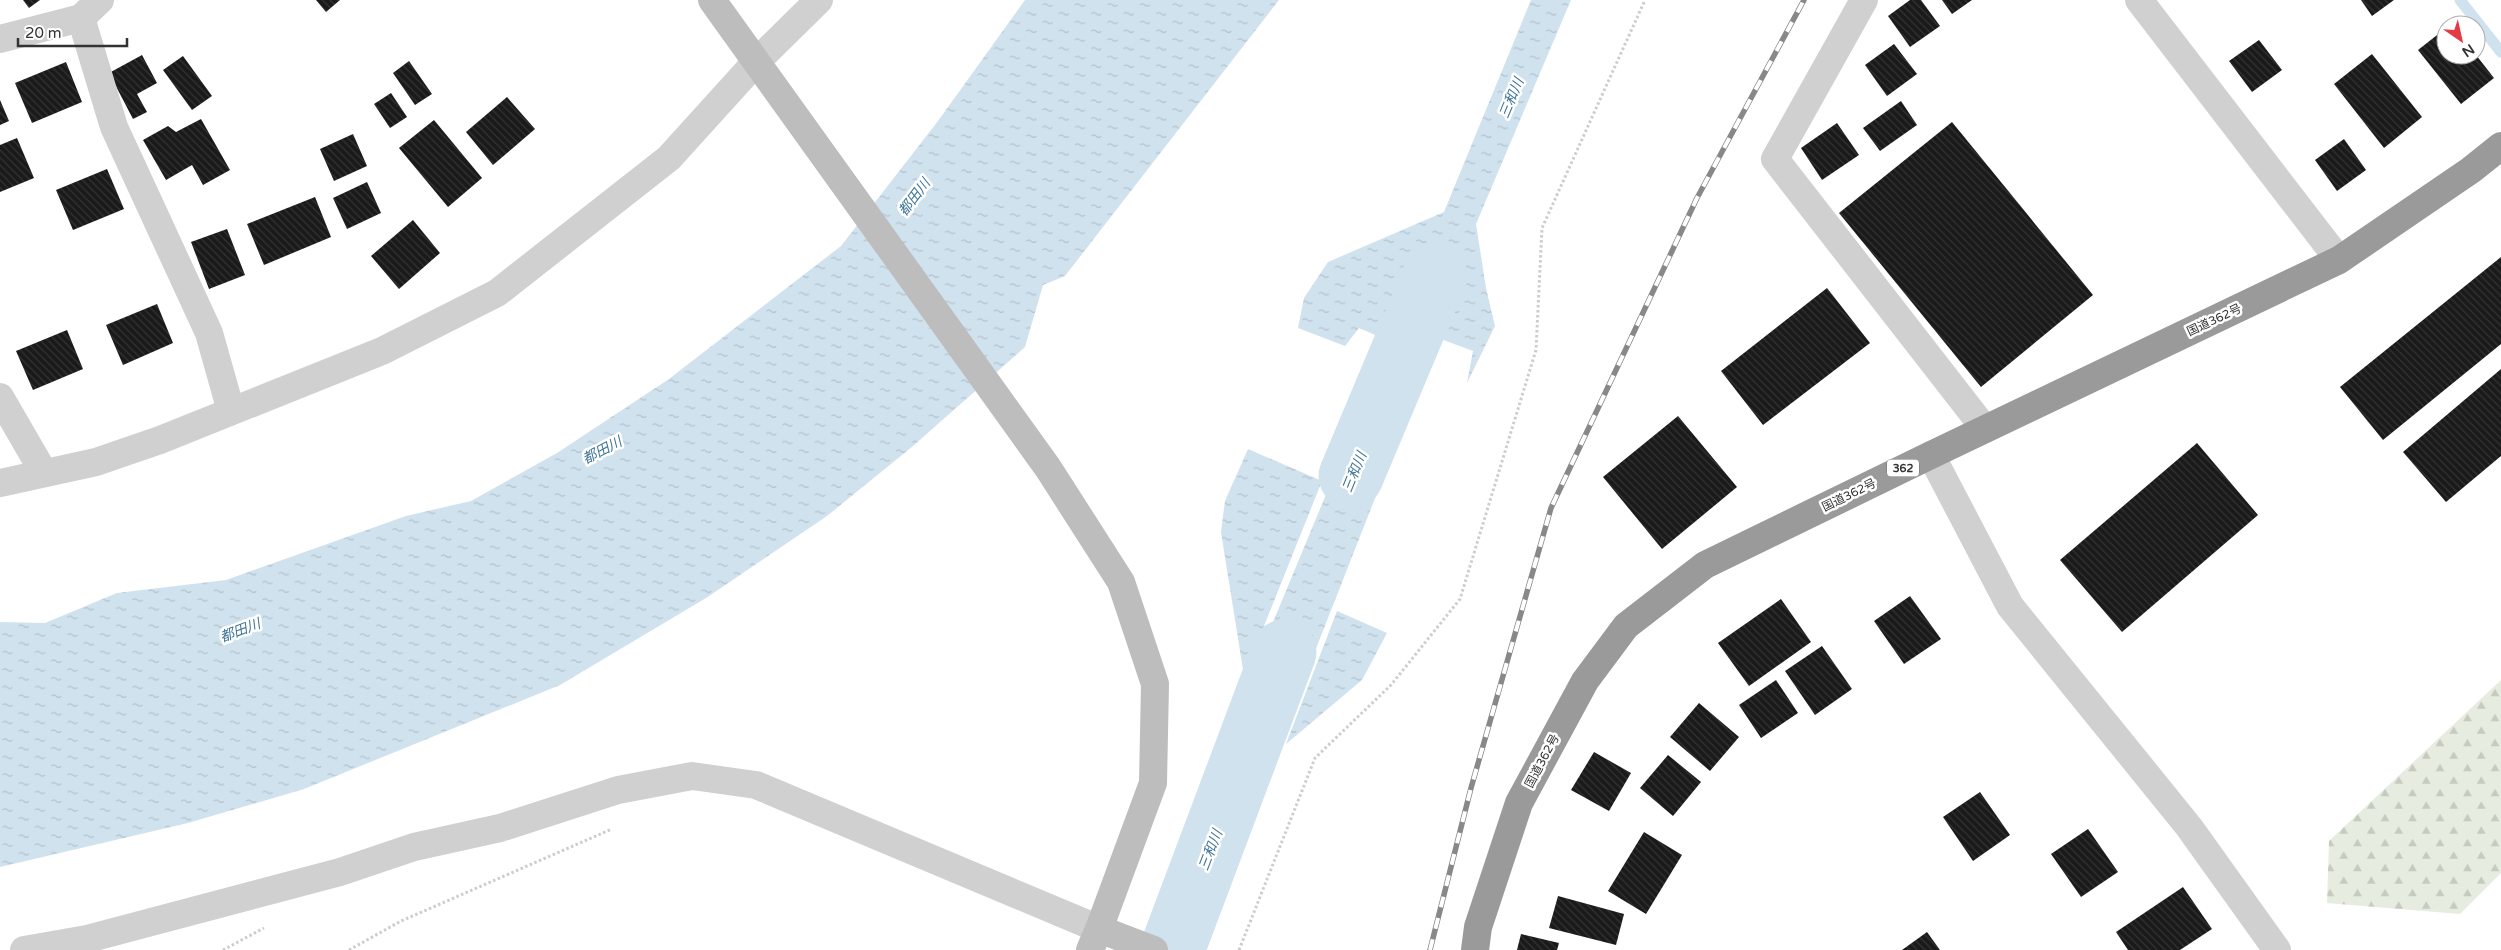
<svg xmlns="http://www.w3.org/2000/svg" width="2501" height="950" font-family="'Varela Round','Noto Sans JP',sans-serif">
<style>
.forest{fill:url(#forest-firs)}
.water{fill:url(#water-ripples)}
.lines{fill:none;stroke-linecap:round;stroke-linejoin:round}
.stream{stroke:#cfe2ee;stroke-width:11}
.river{stroke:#cfe2ee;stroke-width:65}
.building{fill:url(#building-back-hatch)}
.path{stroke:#cdcdcd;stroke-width:3;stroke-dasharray:2.5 2.5;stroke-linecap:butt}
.street{stroke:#d0d0d0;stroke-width:28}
.secondary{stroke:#bdbdbd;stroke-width:28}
.highway{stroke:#9a9a9a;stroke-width:28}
.rail-casing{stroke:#888;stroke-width:5.5}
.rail{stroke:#fff;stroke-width:4;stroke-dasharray:11;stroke-linecap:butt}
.labels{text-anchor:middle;stroke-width:5;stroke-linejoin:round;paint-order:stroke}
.shield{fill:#fff;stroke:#707070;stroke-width:1}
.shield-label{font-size:11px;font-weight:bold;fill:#333}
.street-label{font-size:12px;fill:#333;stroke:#fff}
.water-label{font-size:14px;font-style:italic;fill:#3f7597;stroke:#fff}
</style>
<defs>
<pattern id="forest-firs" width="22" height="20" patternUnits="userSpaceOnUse" patternTransform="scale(1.25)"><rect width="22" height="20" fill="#e6ecdf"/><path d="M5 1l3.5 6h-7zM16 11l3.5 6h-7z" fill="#c6cbc0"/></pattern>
<pattern id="water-ripples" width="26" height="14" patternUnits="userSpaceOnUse" patternTransform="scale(1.25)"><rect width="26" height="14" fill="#cfe2ee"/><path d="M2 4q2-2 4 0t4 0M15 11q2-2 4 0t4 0" fill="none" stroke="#b2c2cd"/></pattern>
<pattern id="building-back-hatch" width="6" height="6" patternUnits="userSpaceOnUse" patternTransform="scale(1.25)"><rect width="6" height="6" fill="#1a1a1a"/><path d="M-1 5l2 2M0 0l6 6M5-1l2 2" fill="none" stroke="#333"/></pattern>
</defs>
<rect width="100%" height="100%" fill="#fff"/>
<!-- forest -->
<path class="forest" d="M2501,680V873L2460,914L2327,903L2329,841Z"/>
<!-- water -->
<g class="water">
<path d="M1025,0H1279L1065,276L1043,285L1025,347L913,446L827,516L706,598L560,685L304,789L188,823L0,867V622L45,623L117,593L226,580L406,516L471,501L557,453L669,379L841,246L938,121Z"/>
<path d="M1531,0H1571L1476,224L1486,288L1495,326L1467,383L1473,351L1441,339L1428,369L1386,352L1387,340L1359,328L1345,346L1298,328L1304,298L1328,262L1444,212Z"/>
<path d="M1364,385L1412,404L1275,753L1229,799L1253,734L1246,687L1362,408L1358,401Z"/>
<path d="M1248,449L1322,481L1244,676L1221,532L1225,501Z"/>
<path d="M1337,611L1387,633L1362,680L1286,744Z"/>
</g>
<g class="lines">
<!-- stream -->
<path class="stream" d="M2460,0L2501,52"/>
<!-- river -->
<g class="river">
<path d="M1351,476L1435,276"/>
<path d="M1172,950L1284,652"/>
</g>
</g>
<!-- building -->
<g class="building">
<path d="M23,0H40L29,8Z"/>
<path d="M316,0H340L326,12Z"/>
<path d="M1910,0H1921L1940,26L1910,47L1888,16Z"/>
<path d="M1942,0H1972L1952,14Z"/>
<path d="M2361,0H2394L2372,16Z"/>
<path d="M2446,28V55H2476L2494,78L2461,104L2418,50Z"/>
<path d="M2259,40L2282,70L2252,92L2229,61Z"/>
<path d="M1894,44L1917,74L1887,96L1865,65Z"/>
<path d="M2372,54L2422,117L2384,148L2334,84Z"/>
<path d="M142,55L157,83L137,94L147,112L133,119L109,73Z"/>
<path d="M183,56L212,96L192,110L163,70Z"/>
<path d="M409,61L432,94L415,105L393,73Z"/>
<path d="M66,62L82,102L32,123L15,83Z"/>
<path d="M391,93L407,117L390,128L374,104Z"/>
<path d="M507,97L535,129L493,165L466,132Z"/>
<path d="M0,100L9,121L0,125Z"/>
<path d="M1901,101L1917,125L1880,151L1863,128Z"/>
<path d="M201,119L230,170L203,185L192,165L166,180L143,140L168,126L176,132Z"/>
<path d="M434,120L482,178L448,207L399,148Z"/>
<path d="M1952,122L2093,295L1981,387L1839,213Z"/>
<path d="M1837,123L1859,155L1822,180L1801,148Z"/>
<path d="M353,134L367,166L334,181L320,149Z"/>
<path d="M17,138L34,178L0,192V145Z"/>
<path d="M2344,139L2366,170L2337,191L2315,160Z"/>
<path d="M107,169L124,209L73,230L56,190Z"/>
<path d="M367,182L381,213L347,229L333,198Z"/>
<path d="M315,197L331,237L264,265L247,224Z"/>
<path d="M413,220L440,253L399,289L371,256Z"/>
<path d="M227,229L245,275L209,289L191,242Z"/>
<path d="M2501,257V344L2383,440L2340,387Z"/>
<path d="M1827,288L1870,343L1763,425L1721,371Z"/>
<path d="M157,304L173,343L123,365L106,325Z"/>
<path d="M67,330L83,369L33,390L16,351Z"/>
<path d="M2501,369V456L2446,502L2403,452Z"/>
<path d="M1678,416L1737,487L1662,549L1603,477Z"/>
<path d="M2197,443L2258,515L2122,632L2060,560Z"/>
<path d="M1910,596L1941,639L1904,664L1874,621Z"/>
<path d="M1781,599L1811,642L1749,686L1718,643Z"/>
<path d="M1822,646L1852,689L1815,715L1785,671Z"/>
<path d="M1776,680L1798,713L1761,738L1739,705Z"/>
<path d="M1699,703L1739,737L1710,771L1670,737Z"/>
<path d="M1594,752L1631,773L1609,811L1571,790Z"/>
<path d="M1668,755L1701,782L1673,816L1640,788Z"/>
<path d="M1980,792L2010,835L1973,861L1943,817Z"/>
<path d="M2088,829L2118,872L2081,897L2051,854Z"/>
<path d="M1644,832L1682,855L1646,914L1608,891Z"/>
<path d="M2183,887L2212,929L2180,950H2128L2116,932Z"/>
<path d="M1558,896L1624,914L1616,945L1549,928Z"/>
<path d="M1927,932L1940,950H1902Z"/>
<path d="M1521,934L1559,943L1557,950H1517Z"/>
</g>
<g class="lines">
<!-- path -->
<g class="path">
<path d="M223,950L264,928"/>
<path d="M349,950L401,921L612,829"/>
<path d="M1239,950L1315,758L1391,685L1460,599L1536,350L1542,228L1645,0"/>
</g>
<!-- street -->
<g class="street">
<path d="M1864,0L1775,159L1985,429"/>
<path d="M2139,0L2339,260"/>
<path d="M81,18L114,127L209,333L231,411"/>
<path d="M0,39L81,18L100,0"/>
<path d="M0,397L44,473"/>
<path d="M1931,455L2010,606L2189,827L2277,950"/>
<path d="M0,483L96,462L160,440L382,351L497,293L669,158L756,62L819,0"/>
<path d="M24,950L87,939L340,872L414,847L500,828L618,790L692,776L756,785L1099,929"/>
</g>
<!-- secondary -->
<g class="secondary">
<path d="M712,0L1048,468L1121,582L1155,684L1153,783L1099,929"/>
<path d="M1090,950L1099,929L1154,950"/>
</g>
<!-- highway -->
<path class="highway" d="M1475,950L1478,927L1519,803L1585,681L1626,626L1705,565L1931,455L2339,260L2471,170L2501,146"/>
<!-- rail casing -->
<g class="rail-casing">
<path id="rail" d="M1430,950L1471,788L1551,508L1697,198L1804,0"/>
</g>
<!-- rail -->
<use href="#rail" class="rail"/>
</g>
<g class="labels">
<!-- shield labels -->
<rect class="shield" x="1887" y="459.5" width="32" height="17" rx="4"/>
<g class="shield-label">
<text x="1903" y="472">362</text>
</g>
<!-- street labels -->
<g class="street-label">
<text transform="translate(2214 320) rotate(-25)" y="4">国道362号</text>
<text transform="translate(1849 495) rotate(-26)" y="4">国道362号</text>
<text transform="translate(1542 761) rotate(-62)" y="4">国道362号</text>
</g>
<!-- water labels -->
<g class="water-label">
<text transform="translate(1511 98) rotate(-67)" y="5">三和川</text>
<text transform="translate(914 197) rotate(-53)" y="5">都田川</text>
<text transform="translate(602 450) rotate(-28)" y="5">都田川</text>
<text transform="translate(1354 472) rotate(-68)" y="5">三和川</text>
<text transform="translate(240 630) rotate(-21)" y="5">都田川</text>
<text transform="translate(1210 850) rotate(-69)" y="5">三和川</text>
</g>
</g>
<!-- north arrow -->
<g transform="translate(2461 40) rotate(146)"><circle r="24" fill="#ffffff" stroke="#adadad"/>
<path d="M0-4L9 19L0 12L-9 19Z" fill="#e63946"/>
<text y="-8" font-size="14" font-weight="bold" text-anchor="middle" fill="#333333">N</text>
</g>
<!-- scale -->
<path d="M18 38v8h109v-8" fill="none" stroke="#333333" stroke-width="2.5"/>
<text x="25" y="38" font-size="15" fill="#333333" stroke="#ffffff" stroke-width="4" paint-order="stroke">20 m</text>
</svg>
